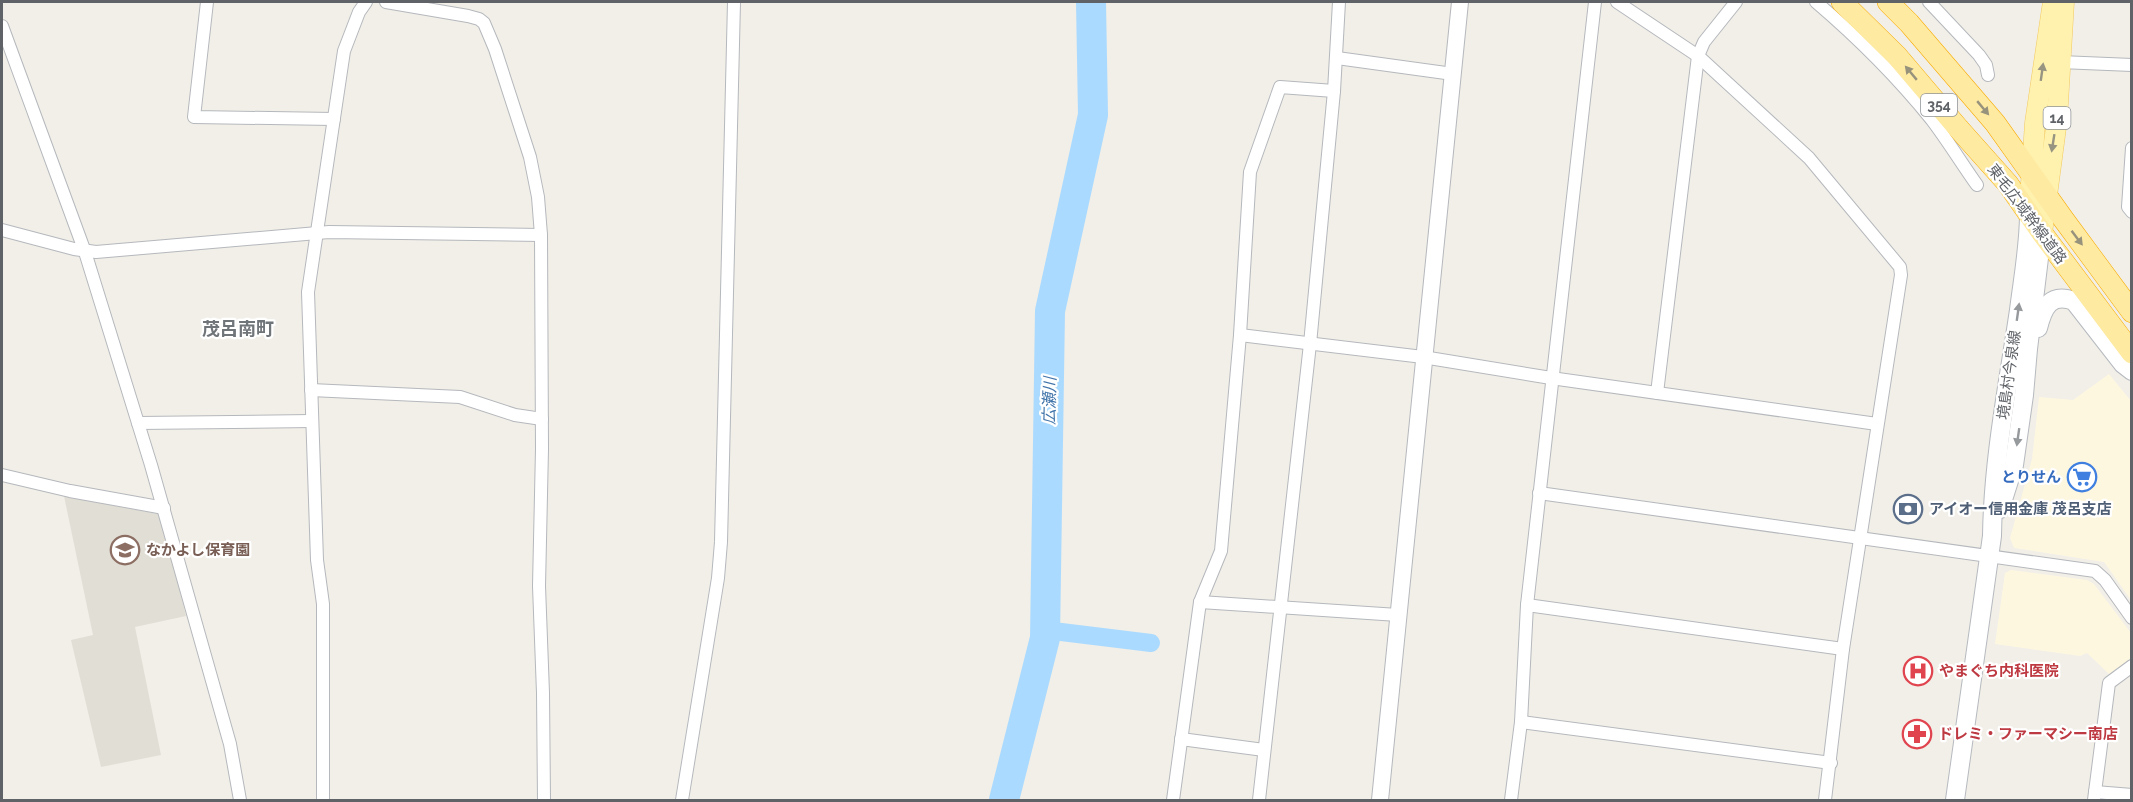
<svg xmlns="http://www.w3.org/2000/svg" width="2133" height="802" font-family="Raleway,'Noto Sans JP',sans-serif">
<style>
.commercial{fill:#fef7e0}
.education{fill:#e1ded6}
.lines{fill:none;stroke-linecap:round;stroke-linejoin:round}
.canal{stroke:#aadaff;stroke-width:18}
.river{stroke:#aadaff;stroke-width:30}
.minor-casing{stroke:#b5b8bc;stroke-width:14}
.tertiary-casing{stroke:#b5b8bc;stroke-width:18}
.secondary-casing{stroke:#b6babf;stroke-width:20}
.primary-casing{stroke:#f2c960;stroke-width:21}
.trunk-casing{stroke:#f9ab00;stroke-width:22}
.minor{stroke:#fff;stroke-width:12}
.tertiary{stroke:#fff;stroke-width:16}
.secondary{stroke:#fff;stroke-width:18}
.primary{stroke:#fff2af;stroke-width:20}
.trunk{stroke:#feeaa1;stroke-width:21}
.oneway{fill:#979581}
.oneway2{fill:#97927c}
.oneway3{fill:#979a9d}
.labels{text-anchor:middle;stroke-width:4.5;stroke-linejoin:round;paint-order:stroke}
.shield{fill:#fff;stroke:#8f9295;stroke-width:1.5}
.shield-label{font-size:14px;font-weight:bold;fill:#5f6368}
.street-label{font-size:15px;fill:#5f6368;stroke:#fff}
.shop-label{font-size:15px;font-weight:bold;fill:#366cbe;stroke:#fff;text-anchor:end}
.service-label{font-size:15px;font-weight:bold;fill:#4e5e75;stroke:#fff;text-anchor:start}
.education-label{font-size:15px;font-weight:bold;fill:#785e54;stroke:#fff;text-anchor:start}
.health-label{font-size:15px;font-weight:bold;fill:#be3a42;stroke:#fff;text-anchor:start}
.water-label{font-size:16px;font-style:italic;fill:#4174aa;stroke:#fff}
.quarter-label{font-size:18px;font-weight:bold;fill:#70757a;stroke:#fff}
</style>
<rect width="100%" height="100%" fill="#f1efe8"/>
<!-- commercial -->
<g class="commercial">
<path d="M2109,374L2131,401V600L2104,562L2014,548L2010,538L2032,459L2039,397L2073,400Z"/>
<path d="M2011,570L2087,580L2094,584L2131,633V658L2109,674L2087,653L2080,656L1995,644L2005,573Z"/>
</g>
<!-- education -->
<path class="education" d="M64,496L158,514L162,519L186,616L135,627L161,755L101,767L71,640L93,635Z"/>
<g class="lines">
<!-- canal -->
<path class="canal" d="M1045,630L1151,643"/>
<!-- river -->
<path class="river" d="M1004,800L1045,638L1050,311L1093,115L1091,2"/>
<!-- minor casing -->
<g class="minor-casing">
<g id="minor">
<path d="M207,2L194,117L334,119"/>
<path d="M386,2L468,16L479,19L484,23L495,49L530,157L538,197L541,235L542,449L539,586L543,693L544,800"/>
<path d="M1617,2L1698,56L1809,158L1900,267L1901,275L1843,649L1825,800"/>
<path d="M1816,2C1857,37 1898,78 1932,120C1948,141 1962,164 1977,185"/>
<path d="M1929,2L1979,55L1986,65L1988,75"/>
<path d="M2,26L85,252L151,465L230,744L240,800"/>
<path d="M1337,58L1453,74"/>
<path d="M2060,62L2132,65"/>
<path d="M2132,148L2128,207L2132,212"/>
<path d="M2,230L74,249L96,252L329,232L541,235"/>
<path d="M1240,335L1423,357L1551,378L1877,424"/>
<path d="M311,390L460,397L515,415L542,419"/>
<path d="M1657,393L1698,56L1704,42L1736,2"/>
<path d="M138,423L312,421"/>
<path d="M2,475L70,491L164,508"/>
<path d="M1539,493L2095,571L2105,580L2132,618"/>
<path d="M1200,602L1398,615"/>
<path d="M1527,605L1843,649"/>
<path d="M1521,722L1831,763"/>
<path d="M1181,739L1264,750"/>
<path d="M2095,792L2132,795"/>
<path d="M323,800V604L317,560L308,292L344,51L359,12L366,2"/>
<path d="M682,800L718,578L721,542L734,2"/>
<path d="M1173,800L1200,602L1221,551L1240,335L1250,172L1280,87L1334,91"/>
<path d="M1259,800L1310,344L1334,91L1339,2"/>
<path d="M1511,800L1521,722L1527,605L1595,2"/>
<path d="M2094,800L2109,683L2132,666"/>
</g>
</g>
<!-- tertiary casing -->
<g class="tertiary-casing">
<path id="tertiary" d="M1380,800L1460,2"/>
</g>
<!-- secondary casing -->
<g class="secondary-casing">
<g id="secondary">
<path d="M2038,328C2043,308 2050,292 2074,301L2123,364L2132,371"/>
<path d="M2000,509L2014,465L2024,395L2028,349L2042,233"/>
<path d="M1955,800L1992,536C1993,460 2008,385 2019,310C2023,278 2029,246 2029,214"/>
</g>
</g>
<!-- primary casing -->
<g class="primary-casing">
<g id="primary">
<path d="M2029,214L2035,123L2053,2"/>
<path d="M2042,233L2057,120L2064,2"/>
</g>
</g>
<!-- trunk casing -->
<g class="trunk-casing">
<g id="trunk">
<path d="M1842,2L1897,56L1959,129L2008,184L2042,233L2132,353"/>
<path d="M1888,2L1909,23L1995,123L2064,220L2132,312"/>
</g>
</g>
<!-- minor -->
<use href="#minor" class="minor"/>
<!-- tertiary -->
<use href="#tertiary" class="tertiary"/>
<!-- secondary -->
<use href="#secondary" class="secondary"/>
<!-- primary -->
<use href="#primary" class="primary"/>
<!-- trunk -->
<use href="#trunk" class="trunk"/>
</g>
<!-- one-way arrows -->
<defs><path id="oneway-solid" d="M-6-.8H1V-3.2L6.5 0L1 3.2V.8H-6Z" transform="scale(1.5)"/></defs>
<g class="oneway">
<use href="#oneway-solid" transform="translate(2042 72) rotate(-82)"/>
<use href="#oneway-solid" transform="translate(2053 143) rotate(99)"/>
</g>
<g class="oneway2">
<use href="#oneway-solid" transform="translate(1911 73) rotate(-130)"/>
<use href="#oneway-solid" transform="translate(1983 108) rotate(50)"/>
<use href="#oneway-solid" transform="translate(2077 238) rotate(53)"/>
</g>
<g class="oneway3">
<use href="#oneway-solid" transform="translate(2018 312) rotate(-82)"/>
<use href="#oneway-solid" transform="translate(2018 437) rotate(98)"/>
</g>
<!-- icons -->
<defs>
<g id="supermarket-ring" transform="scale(1.5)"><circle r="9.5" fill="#fff" stroke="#3f7fe0" stroke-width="1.5"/><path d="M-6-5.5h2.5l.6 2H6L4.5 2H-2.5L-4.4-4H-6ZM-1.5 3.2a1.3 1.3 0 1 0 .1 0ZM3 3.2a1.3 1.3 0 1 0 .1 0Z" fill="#3f7fe0"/></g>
<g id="bank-ring" transform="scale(1.5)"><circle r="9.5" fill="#fff" stroke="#5c6f8a" stroke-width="1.5"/><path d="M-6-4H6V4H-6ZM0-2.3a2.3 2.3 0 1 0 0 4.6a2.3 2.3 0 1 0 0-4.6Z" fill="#5c6f8a"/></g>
<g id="school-ring" transform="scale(1.5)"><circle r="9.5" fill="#fff" stroke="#8d6e63" stroke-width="1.5"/><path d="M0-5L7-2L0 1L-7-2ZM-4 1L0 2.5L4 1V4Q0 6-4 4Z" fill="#8d6e63"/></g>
<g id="hospital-ring" transform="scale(1.5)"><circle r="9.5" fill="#fff" stroke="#e0444e" stroke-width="1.5"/><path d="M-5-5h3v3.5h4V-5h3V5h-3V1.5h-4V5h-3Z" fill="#e0444e"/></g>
<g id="pharmacy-ring" transform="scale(1.5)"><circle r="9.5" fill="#fff" stroke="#e0444e" stroke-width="1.5"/><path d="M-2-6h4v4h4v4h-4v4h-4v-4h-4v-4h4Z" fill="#e0444e"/></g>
</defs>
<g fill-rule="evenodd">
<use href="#supermarket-ring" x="2082" y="477"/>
<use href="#bank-ring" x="1908" y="509"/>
<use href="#school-ring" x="125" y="550"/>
<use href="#hospital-ring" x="1918" y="671"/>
<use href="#pharmacy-ring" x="1917" y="734"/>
</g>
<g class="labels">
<!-- shield labels -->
<g class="shield">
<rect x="1921" y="94" width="36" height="22" rx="4.5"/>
<rect x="2043.5" y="107" width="27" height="22" rx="4.5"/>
</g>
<g class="shield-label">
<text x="1939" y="110">354</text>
<text x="2057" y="123">14</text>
</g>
<!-- street labels -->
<g class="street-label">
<text transform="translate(2027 214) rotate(53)" y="5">東毛広域幹線道路</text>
<text transform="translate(2009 375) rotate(-82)" y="5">境島村今泉線</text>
</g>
<!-- shop labels -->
<g class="shop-label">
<text x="2061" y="482">とりせん</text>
</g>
<!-- service labels -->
<g class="service-label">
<text x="1929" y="514">アイオー信用金庫 茂呂支店</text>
</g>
<!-- education labels -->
<g class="education-label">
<text x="146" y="555">なかよし保育園</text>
</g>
<!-- health labels -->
<g class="health-label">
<text x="1939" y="676">やまぐち内科医院</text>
<text x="1938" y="739">ドレミ・ファーマシー南店</text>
</g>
<!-- water labels -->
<g class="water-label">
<text transform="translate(1049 401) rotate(-89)" y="6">広瀬川</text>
</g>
<!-- quarter labels -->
<g class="quarter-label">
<text x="238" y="335">茂呂南町</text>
</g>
</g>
<!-- border -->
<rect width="2133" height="802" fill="none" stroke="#5f6368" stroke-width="6"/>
</svg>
